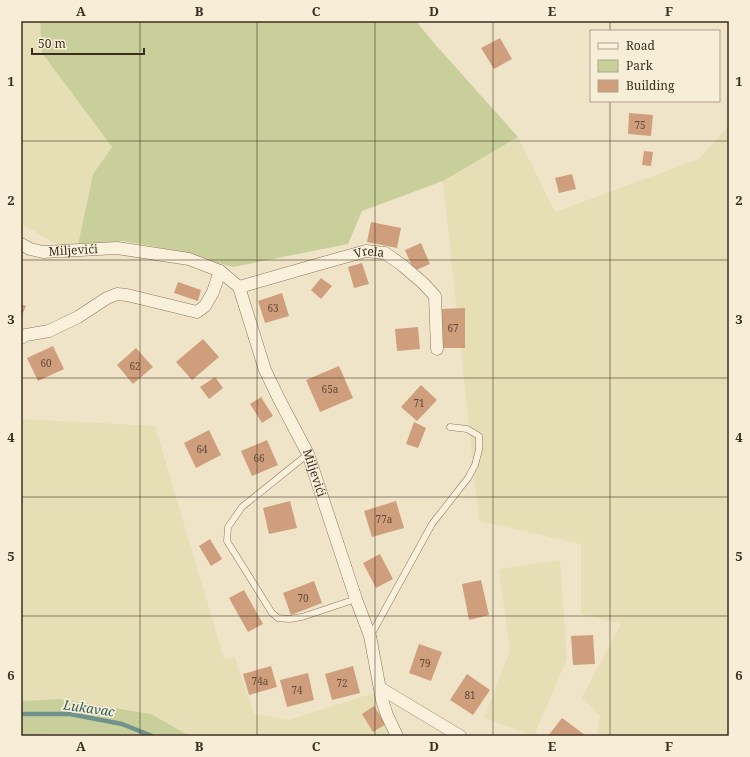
<svg xmlns="http://www.w3.org/2000/svg" width="750" height="757" font-family="'Noto Serif',serif">
<style>
.farmland{fill:#e6deb5}
.green{fill:#c9cf9b}
.lines{fill:none;stroke-linecap:round;stroke-linejoin:round}
.stream{stroke:#6f938a;stroke-width:4.5}
.building{fill:#cf9f7d}
.lane-casing{stroke:#8d765c;stroke-width:7}
.street-casing{stroke:#8d765c;stroke-width:13}
.lane{stroke:#faf1dc;stroke-width:6}
.street{stroke:#faf1dc;stroke-width:12}
.grid{fill:none;stroke:#3d2e20;stroke-width:1;stroke-opacity:0.55}
.labels{text-anchor:middle;stroke-width:3.5;stroke-linejoin:round;paint-order:stroke}
.number-label{font-size:10px;fill:#624a37}
.street-label{font-size:12px;fill:#3d2e20;stroke:#f7eed8}
.water-label{font-size:13px;font-style:italic;fill:#2f5d5a;stroke:#f7eed8}
.neatline{fill:none;stroke:#3d2e20;stroke-width:1.5}
.grid-label{font-size:13px;text-anchor:middle;font-weight:bold;fill:#3d2e20}
</style>
<rect width="100%" height="100%" fill="#f0e4c8"/>
<!-- farmland -->
<g class="farmland">
<path d="M21,21H40L42,53L112,147L93,174L78,245L54,243L21,223Z"/>
<path d="M729,125V736H597L600,716L582,697L621,624L581,614V544L479,521L443,181L518,137L555,212L699,159Z"/>
<path d="M21,419L155,426L224,659L210,663L235,657L254,714L289,720L374,693L389,736H190L151,714L60,699L21,701Z"/>
<path d="M560,560L567,659L534,736L484,718L510,651L499,569Z"/>
<path d="M81,734L96,736H21V735Z"/>
</g>
<!-- green -->
<g class="green">
<path d="M40,21H416L434,43L518,137L443,181L362,211L348,244L233,267L157,247L122,241L78,245L93,174L112,147L42,53Z"/>
<path d="M60,699L151,714L190,736H96L81,734L21,735V701Z"/>
</g>
<g class="lines">
<!-- stream -->
<path class="stream" d="M21,714H70L122,724L152,736"/>
</g>
<!-- building -->
<g class="building">
<path d="M500,38L512,59L494,69L481,48Z"/>
<path d="M629,113L653,115L651,136L628,134Z"/>
<path d="M644,151L653,152L651,166L642,165Z"/>
<path d="M572,174L576,189L559,193L555,178Z"/>
<path d="M371,222L401,228L397,248L367,242Z"/>
<path d="M421,243L430,264L414,271L405,250Z"/>
<path d="M362,263L369,284L354,288L348,267Z"/>
<path d="M321,278L332,286L321,299L311,290Z"/>
<path d="M178,282L201,290L198,301L174,293Z"/>
<path d="M282,293L289,316L265,323L258,301Z"/>
<path d="M21,304L26,306L21,317Z"/>
<path d="M465,308V348H441V309Z"/>
<path d="M418,327L420,349L397,351L395,329Z"/>
<path d="M203,339L219,357L192,380L176,362Z"/>
<path d="M53,346L64,369L38,381L27,358Z"/>
<path d="M136,348L153,367L133,384L117,365Z"/>
<path d="M339,366L353,398L320,412L306,380Z"/>
<path d="M215,377L223,388L209,399L200,387Z"/>
<path d="M421,385L437,400L417,421L401,407Z"/>
<path d="M261,397L273,416L262,423L250,404Z"/>
<path d="M414,422L426,428L418,448L406,444Z"/>
<path d="M209,430L221,455L196,468L184,443Z"/>
<path d="M267,440L278,465L252,476L241,451Z"/>
<path d="M290,501L297,528L269,534L263,508Z"/>
<path d="M396,501L404,528L372,537L364,511Z"/>
<path d="M210,539L222,559L211,566L199,546Z"/>
<path d="M380,554L393,579L376,588L363,563Z"/>
<path d="M481,580L489,615L469,620L462,584Z"/>
<path d="M314,581L322,603L291,615L283,593Z"/>
<path d="M244,590L263,624L248,632L229,598Z"/>
<path d="M593,635L595,664L573,665L571,636Z"/>
<path d="M419,644L442,652L431,681L409,673Z"/>
<path d="M271,666L277,687L249,695L243,674Z"/>
<path d="M353,666L360,693L332,700L325,674Z"/>
<path d="M308,673L314,700L287,707L280,680Z"/>
<path d="M467,674L490,690L473,715L450,700Z"/>
<path d="M374,706L386,724L373,732L362,714Z"/>
<path d="M562,718L585,735L584,736H548Z"/>
</g>
<g class="lines">
<!-- lane casing -->
<g class="lane-casing">
<g id="lane">
<path d="M308,454L242,507L228,527L227,541L272,613L278,618L289,619L302,617L356,599"/>
<path d="M371,635L432,524L468,478L475,465L479,450V436L467,429L450,427"/>
</g>
</g>
<!-- street casing -->
<g class="street-casing">
<g id="street">
<path id="s1" d="M21,244L30,249L43,252L117,248L189,259L220,271L239,287L265,370L280,401L308,454L356,599L370,636L382,700L387,715L397,736"/>
<path id="s2" d="M239,287L323,263L366,251L385,253L402,265L423,283L435,296L437,349"/>
<path d="M21,338L26,335L49,331L78,317L107,298L117,294L127,295L197,312L205,306L213,292L220,271"/>
<path d="M380,688L460,736"/>
</g>
</g>
<!-- lane -->
<use href="#lane" class="lane"/>
<!-- street -->
<use href="#street" class="street"/>
</g>
<!-- grid -->
<path class="grid" d="M140,21V736M257,21V736M375,21V736M493,21V736M610,21V31M610,101V736M21,141H729M21,260H729M21,378H729M21,497H729M21,616H729"/>
<g class="labels">
<!-- number labels -->
<g class="number-label">
<text x="640" y="129">75</text>
<text x="273" y="312">63</text>
<text x="453" y="332">67</text>
<text x="46" y="367">60</text>
<text x="135" y="370">62</text>
<text x="330" y="393">65a</text>
<text x="419" y="407">71</text>
<text x="202" y="453">64</text>
<text x="259" y="462">66</text>
<text x="384" y="523">77a</text>
<text x="303" y="602">70</text>
<text x="425" y="667">79</text>
<text x="260" y="685">74a</text>
<text x="342" y="687">72</text>
<text x="297" y="694">74</text>
<text x="470" y="699">81</text>
</g>
<!-- street labels -->
<g class="street-label">
<text dy="4" stroke="none"><textPath href="#s1" startOffset="54">Miljevići</textPath></text>
<text dy="4" stroke="none"><textPath href="#s2" startOffset="135">Vrela</textPath></text>
<text dy="4" stroke="none"><textPath href="#s1" startOffset="430">Miljevići</textPath></text>
</g>
<!-- water labels -->
<g class="water-label">
<text transform="translate(89 708) rotate(8)" y="5">Lukavac</text>
</g>
</g>
<!-- border -->
<rect width="750" height="757" fill="none" stroke="#f7eed8" stroke-width="44"/>
<!-- legend -->
<rect x="590" y="30" width="130" height="72" fill="#f7eed8" stroke="#ada18e"/>
<rect x="598" y="43" width="20" height="6" fill="#faf1dc" stroke="#ada18e"/>
<text x="626" y="50" font-size="12" fill="#3d2e20">Road</text>
<rect x="598" y="60" width="20" height="12" fill="#c9cf9b" stroke="#ada18e"/>
<text x="626" y="70" font-size="12" fill="#3d2e20">Park</text>
<rect x="598" y="80" width="20" height="12" fill="#cf9f7d" stroke="#ada18e"/>
<text x="626" y="90" font-size="12" fill="#3d2e20">Building</text>
<!-- scale -->
<path d="M32 48v6h112v-6" fill="none" stroke="#3d2e20" stroke-width="2"/>
<text x="38" y="48" font-size="12" fill="#3d2e20" stroke="#f7eed8" stroke-width="3" paint-order="stroke">50 m</text>
<rect x="22" y="22" width="706" height="713" class="neatline"/>
<g class="grid-label">
<text x="81" y="16">A</text>
<text x="199" y="16">B</text>
<text x="316" y="16">C</text>
<text x="434" y="16">D</text>
<text x="552" y="16">E</text>
<text x="669" y="16">F</text>
<text x="11" y="86">1</text>
<text x="739" y="86">1</text>
<text x="11" y="205">2</text>
<text x="739" y="205">2</text>
<text x="11" y="324">3</text>
<text x="739" y="324">3</text>
<text x="11" y="442">4</text>
<text x="739" y="442">4</text>
<text x="11" y="561">5</text>
<text x="739" y="561">5</text>
<text x="11" y="680">6</text>
<text x="739" y="680">6</text>
<text x="81" y="751">A</text>
<text x="199" y="751">B</text>
<text x="316" y="751">C</text>
<text x="434" y="751">D</text>
<text x="552" y="751">E</text>
<text x="669" y="751">F</text>
</g>
</svg>
